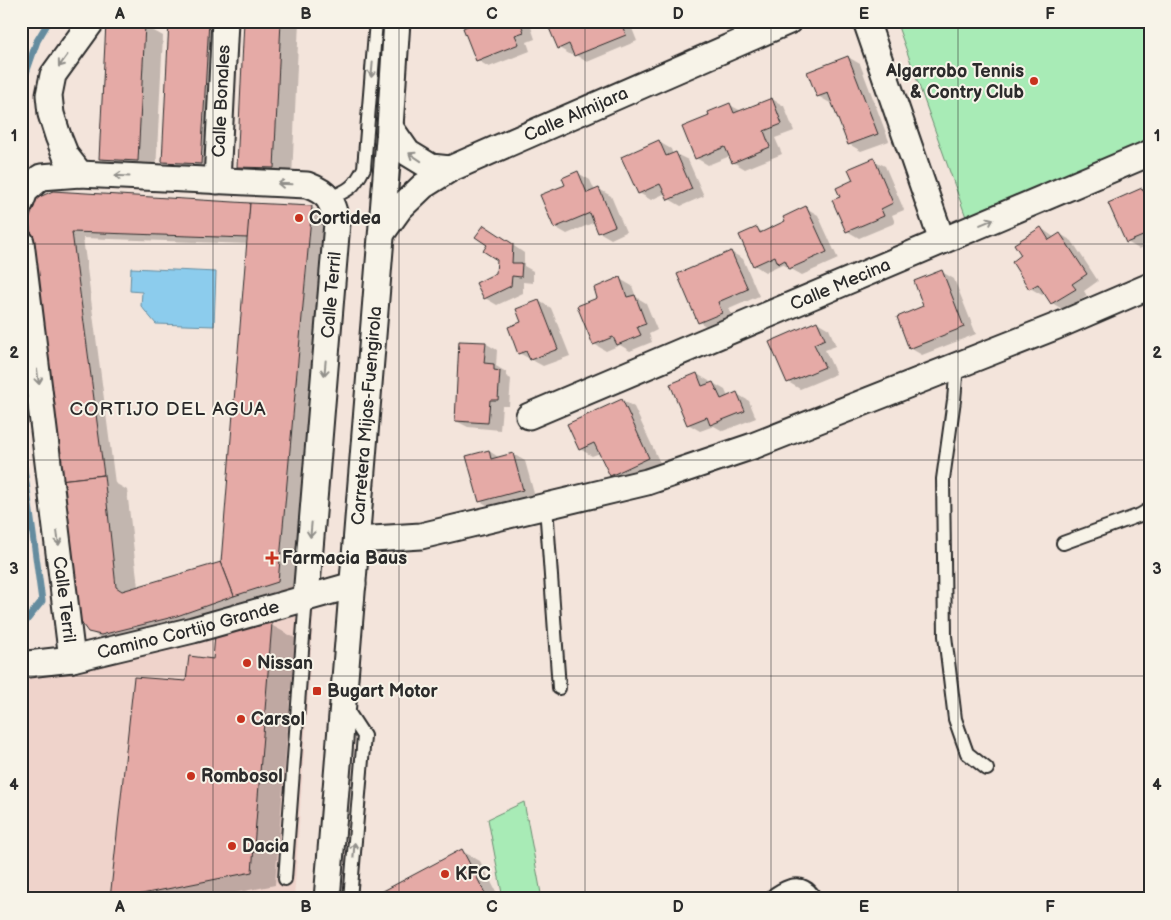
<svg xmlns="http://www.w3.org/2000/svg" width="1171" height="920" font-family="'Balsamiq Sans',sans-serif">
<style>
.built{fill:#efd3cb}
.green{fill:#a8ebb6;stroke:#6a8b70}
.water{fill:#8ccced;stroke:#658c9f}
.shadow{fill:#0003;fill-rule:evenodd}
.lines{fill:none;stroke-linecap:round;stroke-linejoin:round}
.stream{stroke:#658c9f;stroke-width:7}
.building{fill:#e5aaa6;stroke:#2b2b2b}
.service-casing{stroke:#2b2b2b;stroke-width:16}
.minor-casing{stroke:#2b2b2b;stroke-width:29}
.service{stroke:#f7f3e8;stroke-width:12}
.minor{stroke:#f7f3e8;stroke-width:25}
.oneway{stroke:#918f8a}
.grid{fill:none;stroke:#2b2b2b;stroke-width:1;stroke-opacity:0.55}
.poi-dot{fill:#c8321e;stroke:#f7f3e8;stroke-width:2}
.labels{text-anchor:middle;stroke-width:4;stroke-linejoin:round;paint-order:stroke}
.poi-label{font-size:18px;font-weight:bold;fill:#2b2b2b;stroke:#f7f3e8;text-anchor:start}
.street-label{font-size:18px;fill:#2b2b2b;stroke:#f7f3e8}
.neighbourhood-label{font-size:19px;letter-spacing:1px;fill:#2b2b2b;stroke:#f7f3e8}
.neatline{fill:none;stroke:#2b2b2b;stroke-width:2}
.grid-label{font-size:16px;text-anchor:middle;font-weight:bold;fill:#2b2b2b}
</style>
<rect width="100%" height="100%" fill="#f3e4db"/>
<filter id="ink" filterUnits="userSpaceOnUse"><feTurbulence type="fractalNoise" baseFrequency=".02" numOctaves="2"/><feDisplacementMap in="SourceGraphic" scale="10" xChannelSelector="R" yChannelSelector="G"/><feConvolveMatrix kernelMatrix="1 2 1 2 8 2 1 2 1" color-interpolation-filters="sRGB"/></filter>
<g filter="url(#ink)">
<!-- built -->
<path class="built" d="M316,578L294,899H21V653L62,651L183,622Z"/>
<!-- green -->
<g class="green">
<path d="M896,21H1150V140L966,217Z"/>
<path d="M524,802L542,899H503L488,819Z"/>
</g>
<!-- water -->
<path class="water" d="M131,268L216,272L214,326L156,324L141,306L142,292L130,291Z"/>
<!-- shadow -->
<g class="shadow">
<path d="M171,21H232L225,177L187,175L164,162Z"/>
<path d="M245,21H299L292,178L256,177L239,166Z"/>
<path d="M474,21H535L537,25L531,27L535,39L527,42L530,51L489,67L477,60Z"/>
<path d="M547,21H629L637,41L587,62L574,54L571,55L559,48Z"/>
<path d="M145,26L163,36L156,171L118,169L100,159Z"/>
<path d="M848,57L860,64L889,141L861,151L849,144L833,102L830,103L818,96Z"/>
<path d="M772,99L784,106L794,131L775,138L782,154L745,169L733,162L730,156L708,165L696,158L711,117L730,105L741,111Z"/>
<path d="M659,142L671,149L673,155L676,154L688,160L704,196L681,206L669,199L666,193L651,200L639,193Z"/>
<path d="M873,160L885,166L904,210L892,215L895,223L859,238L847,231L841,197Z"/>
<path d="M578,173L590,180L595,191L599,189L611,196L626,232L611,239L599,232L595,222L567,234L555,227L566,186Z"/>
<path d="M1142,189L1150,193V245L1139,249L1127,242L1110,203Z"/>
<path d="M311,207L335,221L301,595L113,645L89,631L30,220ZM83,238L248,244L222,563L138,587L127,490L115,483Z"/>
<path d="M806,208L818,215L838,259L802,275L782,264L765,272L754,265L757,229L763,232L786,222Z"/>
<path d="M485,226L524,253V266L533,271V283L523,282V293L497,305L485,298L497,274L498,260L489,245Z"/>
<path d="M1041,228L1055,238L1060,234L1072,241L1098,281L1084,291L1087,296L1064,310L1052,303L1046,293L1042,295L1030,288L1013,262L1023,256Z"/>
<path d="M731,252L743,259L759,296L729,309L734,319L711,329L699,322Z"/>
<path d="M942,272L954,279L976,334L922,355L910,348L925,307Z"/>
<path d="M620,279L632,286L636,297L646,303L657,330L649,334L652,342L630,351L620,345L606,351L594,344L599,298Z"/>
<path d="M539,301L551,308L570,356L543,366L519,353L523,323Z"/>
<path d="M817,322L829,329L836,346L825,350L836,374L800,389L788,382Z"/>
<path d="M485,343L497,350L496,366L506,372V376L511,379L509,406H502L500,430L468,427L456,421Z"/>
<path d="M697,374L709,381L710,384L713,383L725,390L728,397L737,394L749,401L756,418L723,431L714,426L700,431L688,424L672,384Z"/>
<path d="M622,400L634,407L661,465L623,482L611,475L600,453L592,456L580,449Z"/>
<path d="M489,451L500,458L513,454L525,461L535,497L492,508L480,501Z"/>
<path d="M271,625L295,638L275,885L205,899H112L187,683Z"/>
<path d="M462,851L480,861L500,899H372Z"/>
</g>
<g class="lines">
<!-- stream -->
<g class="stream">
<path d="M21,87L37,41L49,21"/>
<path d="M21,446L42,601L21,627"/>
</g>
</g>
<!-- building -->
<g class="building">
<path d="M169,21H209L201,164L162,162Z"/>
<path d="M244,21H281L274,168L237,167Z"/>
<path d="M473,21H520L524,32L515,35L519,44L476,61L463,28L474,23Z"/>
<path d="M546,21H620L626,35L574,56L569,44L558,49Z"/>
<path d="M106,23L145,25L138,161L99,159Z"/>
<path d="M848,56L878,134L848,145L828,93L817,97L807,72Z"/>
<path d="M772,98L782,124L764,131L770,147L732,163L725,147L695,159L682,127L709,116L708,112L730,103L734,113Z"/>
<path d="M659,140L666,156L676,152L692,189L668,200L660,184L638,194L621,157Z"/>
<path d="M874,158L893,203L881,209L884,216L846,232L832,200L840,197L836,188L853,180L848,169Z"/>
<path d="M578,171L587,193L599,188L615,226L598,233L590,213L554,228L540,195L565,185L562,178Z"/>
<path d="M1142,188L1150,204V233L1126,243L1108,203Z"/>
<path d="M53,191L250,203L248,238L72,232L104,475L60,480L29,220L37,198Z"/>
<path d="M250,203L312,206L278,582L234,596L221,562Z"/>
<path d="M806,206L827,252L789,269L785,260L778,264L775,256L753,266L739,235L757,227L760,233L785,221L783,217Z"/>
<path d="M484,225L513,244L512,263H522L521,277L512,276L511,286L484,299L476,283L496,273L497,260L483,251L487,245L475,237Z"/>
<path d="M1041,227L1049,240L1060,233L1087,274L1072,284L1076,289L1051,304L1038,284L1029,289L1012,262L1021,255L1014,244Z"/>
<path d="M731,251L748,289L718,302L722,313L698,323L677,274Z"/>
<path d="M942,270L964,327L909,349L897,317L923,306L914,281Z"/>
<path d="M620,277L627,297L635,295L646,324L637,327L641,335L617,345L613,337L593,345L577,306L597,298L594,288Z"/>
<path d="M539,300L558,349L530,360L526,351L518,354L508,327L521,322L516,309Z"/>
<path d="M817,321L825,339L814,344L825,367L787,383L769,342Z"/>
<path d="M459,341L486,342L484,363L494,364V370L500,371L498,400H490L488,423L455,421Z"/>
<path d="M697,373L702,386L713,382L721,399L737,392L745,411L710,425L707,417L687,425L670,384Z"/>
<path d="M622,399L649,458L610,476L594,443L579,450L567,424Z"/>
<path d="M489,450L491,459L513,453L523,490L479,502L466,456Z"/>
<path d="M104,475L116,587L122,591L221,562L234,596L177,616L101,635L88,632L80,621L60,480Z"/>
<path d="M272,623L252,872L117,899H110L134,677L186,681L189,656L213,659L215,635Z"/>
<path d="M462,849L488,899H370V898Z"/>
</g>
<g class="lines">
<!-- service casing -->
<g class="service-casing">
<g id="service">
<path d="M328,199C349,190 354,188 364,168L376,21"/>
<path d="M957,365L954,400L943,479L945,636L955,719L967,753L987,769"/>
<path d="M546,506L559,688"/>
<path d="M1063,543L1140,515L1150,509"/>
<path d="M345,707L364,736L350,899"/>
<path d="M285,879L306,597"/>
</g>
</g>
<!-- minor casing -->
<g class="minor-casing">
<g id="minor">
<path d="M866,21L942,241"/>
<path d="M390,127L408,153L431,167L450,169"/>
<path d="M80,174L66,156L58,136L51,114L49,95L53,75L92,21"/>
<path id="s1" d="M217,181L225,21"/>
<path d="M21,202L25,191L41,177L80,174L307,185C329,193 332,201 337,223L306,597"/>
<path id="s2" d="M382,233L400,208L423,186L450,169L789,21"/>
<path id="s3" d="M21,242L72,659"/>
<path id="s4" d="M529,416L1150,153"/>
<path d="M357,540L421,536L647,482L753,446L1057,326L1150,286"/>
<path id="s5" d="M21,663L28,664L72,659L193,630L353,585"/>
<path id="s6" d="M327,899L390,127L397,21"/>
<path d="M779,899C789,892 800,887 808,899"/>
</g>
</g>
<!-- service -->
<use href="#service" class="service"/>
<!-- minor -->
<use href="#minor" class="minor"/>
</g>
<!-- one-way arrows -->
<defs><path id="oneway-shaft" d="M-6 0H5M1.5-3L5.5 0L1.5 3" fill="none" stroke-width="1.6" stroke-linecap="round" stroke-linejoin="round" transform="scale(1.25)"/></defs>
<g class="oneway">
<use href="#oneway-shaft" transform="translate(63 61) rotate(126)"/>
<use href="#oneway-shaft" transform="translate(372 70) rotate(95)"/>
<use href="#oneway-shaft" transform="translate(415 157) rotate(-146)"/>
<use href="#oneway-shaft" transform="translate(122 176) rotate(-177)"/>
<use href="#oneway-shaft" transform="translate(285 184) rotate(-178)"/>
<use href="#oneway-shaft" transform="translate(987 222) rotate(-23)"/>
<use href="#oneway-shaft" transform="translate(325 368) rotate(95)"/>
<use href="#oneway-shaft" transform="translate(38 377) rotate(83)"/>
<use href="#oneway-shaft" transform="translate(311 530) rotate(95)"/>
<use href="#oneway-shaft" transform="translate(58 538) rotate(83)"/>
<use href="#oneway-shaft" transform="translate(354 850) rotate(-85)"/>
</g>
</g>
<!-- grid -->
<path class="grid" d="M213,21V899M399,21V899M585,21V899M771,21V899M958,21V899M21,244H1150M21,460H1150M21,676H1150"/>
<!-- markers -->
<g class="poi-dot">
<circle cx="1034" cy="81" r="5"/>
<circle cx="299" cy="218" r="5"/>
<path d="M269.5 550.5h5v5h5v5h-5v5h-5v-5h-5v-5h5z"/>
<circle cx="247" cy="663" r="5"/>
<rect x="312" y="686" width="10" height="10" rx="2.5"/>
<circle cx="241" cy="719" r="5"/>
<circle cx="191" cy="776" r="5"/>
<circle cx="232" cy="846" r="5"/>
<circle cx="445" cy="874" r="5"/>
</g>
<g class="labels">
<!-- poi labels -->
<g class="poi-label">
<text x="1024" y="77" text-anchor="end">Algarrobo Tennis<tspan x="1024" dy="21">&amp; Contry Club</tspan></text>
<text x="309" y="224">Cortidea</text>
<text x="282" y="564">Farmacia Baus</text>
<text x="257" y="669">Nissan</text>
<text x="327" y="697">Bugart Motor</text>
<text x="251" y="725">Carsol</text>
<text x="201" y="782">Rombosol</text>
<text x="242" y="852">Dacia</text>
<text x="455" y="880">KFC</text>
</g>
<!-- street labels -->
<g class="street-label">
<text dy="6" stroke="none"><textPath href="#s1" startOffset="80">Calle Bonales</textPath></text>
<text dy="6" stroke="none"><textPath href="#s2" startOffset="232">Calle Almijara</textPath></text>
<text dy="6" stroke="none"><textPath href="#s4" startOffset="338">Calle Mecina</textPath></text>
<text transform="translate(331 295) rotate(-85)" y="6">Calle Terril</text>
<text dy="6" stroke="none"><textPath href="#s6" startOffset="485">Carretera Mijas-Fuengirola</textPath></text>
<text dy="6" stroke="none"><textPath href="#s3" startOffset="360">Calle Terril</textPath></text>
<text dy="6" stroke="none"><textPath href="#s5" startOffset="171">Camino Cortijo Grande</textPath></text>
</g>
<!-- neighbourhood labels -->
<g class="neighbourhood-label">
<text x="168" y="415">CORTIJO DEL AGUA</text>
</g>
</g>
<!-- margin -->
<rect width="1171" height="920" fill="none" stroke="#f7f3e8" stroke-width="55"/>
<rect x="28" y="28" width="1116" height="864" class="neatline"/>
<g class="grid-label">
<text x="120" y="19">A</text>
<text x="306" y="19">B</text>
<text x="492" y="19">C</text>
<text x="678" y="19">D</text>
<text x="864" y="19">E</text>
<text x="1050" y="19">F</text>
<text x="14" y="141">1</text>
<text x="1157" y="141">1</text>
<text x="14" y="358">2</text>
<text x="1157" y="358">2</text>
<text x="14" y="574">3</text>
<text x="1157" y="574">3</text>
<text x="14" y="790">4</text>
<text x="1157" y="790">4</text>
<text x="120" y="912">A</text>
<text x="306" y="912">B</text>
<text x="492" y="912">C</text>
<text x="678" y="912">D</text>
<text x="864" y="912">E</text>
<text x="1050" y="912">F</text>
</g>
</svg>
